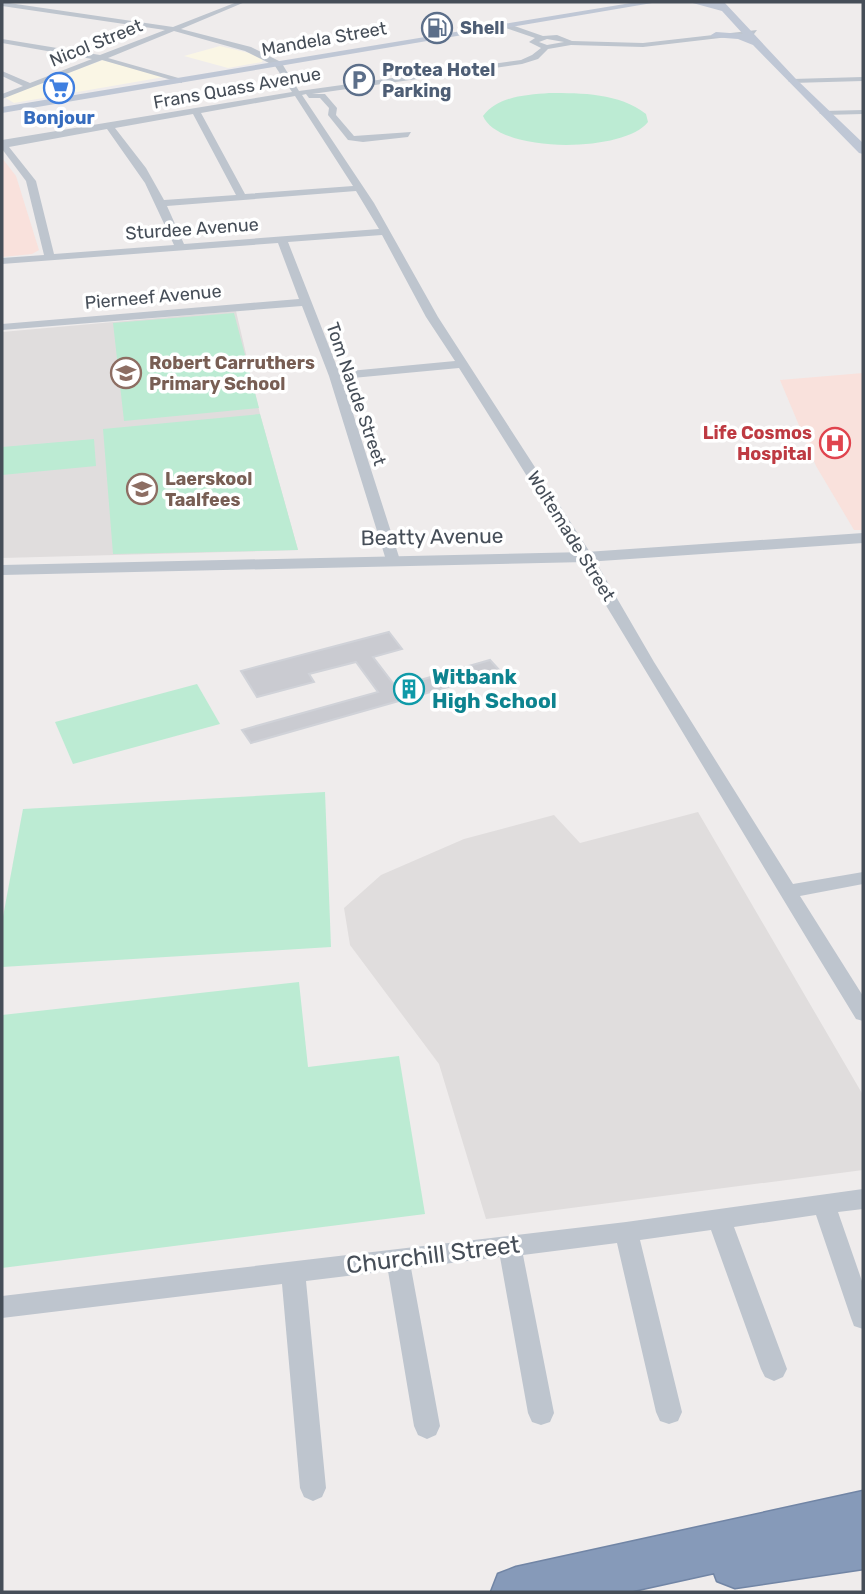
<svg xmlns="http://www.w3.org/2000/svg" width="865" height="1594" font-family="Rubik,sans-serif">
<style>
.commercial{fill:#faf6e5}
.education{fill:#e0dddd}
.medical{fill:#f9e1dc}
.green{fill:#bcebd3}
.building{fill:#cacbd1;stroke:#d0d2d8;stroke-width:2}
.lines{fill:none;stroke-linecap:round;stroke-linejoin:round}
.motorway-casing{stroke:#7185a5;stroke-width:3}
.minor{fill:#bec5ce;fill-rule:evenodd}
.tertiary{fill:#bec5ce;fill-rule:evenodd}
.secondary{fill:#bfc7d5;fill-rule:evenodd}
.motorway{fill:#869ab9;fill-rule:evenodd}
.labels{text-anchor:middle;stroke-width:7;stroke-linejoin:round;paint-order:stroke}
.far-service-label{font-size:18px;font-weight:bold;fill:#4e5e75;stroke:#fff;text-anchor:start}
.far-street-label{font-size:18px;fill:#464e58;stroke:#fff}
.far-shop-label{font-size:18px;font-weight:bold;fill:#366cbe;stroke:#fff}
.far-education-label{font-size:18px;font-weight:bold;fill:#785e54;stroke:#fff;text-anchor:start}
.far-health-label{font-size:18px;font-weight:bold;fill:#be3a42;stroke:#fff;text-anchor:end}
.street-label{font-size:21px;fill:#464e58;stroke:#fff}
.culture-label{font-size:21px;font-weight:bold;fill:#0d838f;stroke:#fff;text-anchor:start}
.near-street-label{font-size:24px;fill:#464e58;stroke:#fff}
</style>
<rect width="100%" height="100%" fill="#efecec"/>
<!-- commercial -->
<g class="commercial">
<path d="M220,46L249,53L263,59L262,62L228,68L184,56Z"/>
<path d="M103,60L164,77L14,103L4,97Z"/>
</g>
<!-- education -->
<g class="education">
<path d="M236,311L260,414L298,550L2,558V332Z"/>
<path d="M698,812L863,1095V1170L486,1219L439,1064L350,945L344,908L381,875L464,839L554,815L580,843Z"/>
</g>
<!-- medical -->
<g class="medical">
<path d="M2,158L16,176L39,250L32,254L2,257Z"/>
<path d="M863,373V530H854L816,466L780,380Z"/>
</g>
<!-- green -->
<g class="green">
<path d="M549,93C582,93 619,93 646,114L648,122C624,153 499,154 483,116C498,96 526,95 549,93Z"/>
<path d="M234,313L259,408L124,421L113,323Z"/>
<path d="M260,414L298,550L113,554L103,429Z"/>
<path d="M94,439L96,466L2,475V447Z"/>
<path d="M197,684L220,724L73,764L55,722Z"/>
<path d="M325,792L331,947L2,967V922L23,809Z"/>
<path d="M299,982L308,1067L399,1056L425,1214L2,1268V1015Z"/>
</g>
<!-- building -->
<path class="building" d="M389,632L402,649L373,657L396,687L490,660L501,672L251,743L242,730L378,692L356,662L309,674L314,682L257,697L241,671Z"/>
<g class="lines">
<!-- motorway casing -->
<g class="motorway-casing">
<path id="motorway" d="M863,1491V1569L735,1588L717,1581L714,1573L628,1592H491L498,1574L516,1567Z"/>
</g>
<!-- minor -->
<g class="minor">
<path d="M2,2L173,27L237,2H245L181,29L251,47L281,62L299,91L521,60L532,55L541,48L529,42L535,38L500,26L503,22L543,36L557,35L572,41L643,43L757,30L754,34L643,47L571,45L548,49L538,59L522,64L312,94H325L337,108L336,115L354,136L411,132L408,137L363,142L348,140L328,115L329,108L320,98H309L306,94L302,95L374,203L438,317L593,557L654,662L793,884L863,872V884L800,896L863,996V1021L856,1019C723,802 595,582 459,368L342,379L400,560L393,564L386,560L329,376L302,306L2,330V324L299,299L278,243L2,264V258L44,255L26,181L2,149V140L292,92L275,66L245,51L174,31L108,58L182,79V83L102,60L2,99V94L23,86L2,76V71L30,83L92,59L2,43V39L100,55L165,30L2,6ZM547,39L564,42L547,45L539,42ZM295,96L353,186L245,194L201,113ZM193,114L236,195L164,200L146,168L115,128ZM107,129L145,183L174,245L54,254L36,181L9,147ZM356,191L379,229L184,244L167,206ZM382,235L426,317L455,361L339,372L288,242Z"/>
<path d="M863,77V81L792,83L788,81L792,79Z"/>
<path d="M863,110V114L823,115L819,113L823,111Z"/>
<path d="M863,1189V1209L838,1212L863,1284V1329L854,1326L851,1318L816,1215L734,1227L787,1369L783,1377L774,1381L765,1377L761,1369L711,1230L640,1240L682,1412L678,1421L669,1424L660,1421L656,1412L617,1243L523,1255L554,1413L550,1422L541,1425L532,1422L528,1413L500,1257L411,1268L440,1426L436,1435L427,1439L418,1435L414,1426L388,1271L306,1281L326,1488L322,1497L313,1501L304,1497L300,1488L282,1284L2,1318V1296L626,1222Z"/>
</g>
<!-- tertiary -->
<path class="tertiary" d="M863,533V543L586,562L2,575V565L586,552Z"/>
<!-- secondary -->
<g class="secondary">
<path d="M637,2H658L2,113V107Z"/>
<path d="M689,2H724L796,79L863,143V154L859,153L753,45L738,39L712,37L711,35L716,32L743,34L722,11Z"/>
</g>
<!-- motorway -->
<use href="#motorway" class="motorway"/>
</g>
<!-- icons -->
<defs>
<g id="fuel-ring" transform="scale(1.575)"><circle r="9.5" fill="#fff" stroke="#5c6f8a" stroke-width="1.5"/><path d="M-5.5-6h7V0h2V4h1.3V-2.5L3-4.5l.8-.8L6-3V5H2.5V1h-1V6h-7ZM-4.2-4.7v3.2H.2V-4.7Z" fill="#5c6f8a"/></g>
<g id="parking-ring" transform="scale(1.575)"><circle r="9.5" fill="#fff" stroke="#5c6f8a" stroke-width="1.5"/><path d="M-3.5-5.5H1a3.5 3.5 0 0 1 0 7H-1V5.5H-3.5ZM-1-3.4V-.6H.8a1.4 1.4 0 0 0 0-2.8Z" fill="#5c6f8a"/></g>
<g id="supermarket-ring" transform="scale(1.575)"><circle r="9.5" fill="#fff" stroke="#3f7fe0" stroke-width="1.5"/><path d="M-6-5.5h2.5l.6 2H6L4.5 2H-2.5L-4.4-4H-6ZM-1.5 3.2a1.3 1.3 0 1 0 .1 0ZM3 3.2a1.3 1.3 0 1 0 .1 0Z" fill="#3f7fe0"/></g>
<g id="school-ring" transform="scale(1.575)"><circle r="9.5" fill="#fff" stroke="#8d6e63" stroke-width="1.5"/><path d="M0-5L7-2L0 1L-7-2ZM-4 1L0 2.5L4 1V4Q0 6-4 4Z" fill="#8d6e63"/></g>
<g id="hospital-ring" transform="scale(1.575)"><circle r="9.5" fill="#fff" stroke="#e0444e" stroke-width="1.5"/><path d="M-5-5h3v3.5h4V-5h3V5h-3V1.5h-4V5h-3Z" fill="#e0444e"/></g>
<g id="building-ring" transform="scale(1.575)"><circle r="9.5" fill="#fff" stroke="#0f9aa8" stroke-width="1.5"/><path d="M-4-6H4V6H1V3H-1V6H-4ZM-2.5-4.3h1.7v1.8h-1.7ZM.8-4.3h1.7v1.8H.8ZM-2.5-1h1.7V.8h-1.7ZM.8-1h1.7V.8H.8Z" fill="#0f9aa8"/></g>
</defs>
<g fill-rule="evenodd">
<use href="#fuel-ring" x="437" y="28"/>
<use href="#parking-ring" x="359" y="80"/>
<use href="#supermarket-ring" x="59" y="88"/>
<use href="#school-ring" x="126" y="373"/>
<use href="#hospital-ring" x="835" y="443"/>
<use href="#school-ring" x="142" y="489"/>
<use href="#building-ring" x="409" y="689"/>
</g>
<g class="labels">
<!-- far-service labels -->
<g class="far-service-label">
<text x="460" y="34">Shell</text>
<text x="382" y="76">Protea Hotel<tspan x="382" dy="21">Parking</tspan></text>
</g>
<!-- far-street labels -->
<g class="far-street-label">
<text transform="translate(324 39) rotate(-10)" y="6">Mandela Street</text>
<text transform="translate(96 43) rotate(-22)" y="6">Nicol Street</text>
<text transform="translate(237 88) rotate(-10)" y="6">Frans Quass Avenue</text>
<text transform="translate(192 229) rotate(-4)" y="6">Sturdee Avenue</text>
<text transform="translate(153 297) rotate(-5)" y="6">Pierneef Avenue</text>
<text transform="translate(356 394) rotate(71)" y="6">Tom Naude Street</text>
<text transform="translate(571 536) rotate(58)" y="6">Woltemade Street</text>
</g>
<!-- far-shop labels -->
<g class="far-shop-label">
<text x="59" y="124">Bonjour</text>
</g>
<!-- far-education labels -->
<g class="far-education-label">
<text x="149" y="369">Robert Carruthers<tspan x="149" dy="21">Primary School</tspan></text>
<text x="165" y="485">Laerskool<tspan x="165" dy="21">Taalfees</tspan></text>
</g>
<!-- far-health labels -->
<g class="far-health-label">
<text x="812" y="439">Life Cosmos<tspan x="812" dy="21">Hospital</tspan></text>
</g>
<!-- street labels -->
<g class="street-label">
<text transform="translate(432 537) rotate(-1)" y="7">Beatty Avenue</text>
</g>
<!-- culture labels -->
<g class="culture-label">
<text x="432" y="684">Witbank<tspan x="432" dy="24">High School</tspan></text>
</g>
<!-- near-street labels -->
<g class="near-street-label">
<text transform="translate(433 1255) rotate(-7)" y="8">Churchill Street</text>
</g>
</g>
<!-- border -->
<rect width="865" height="1594" fill="none" stroke="#464e58" stroke-width="7"/>
</svg>
